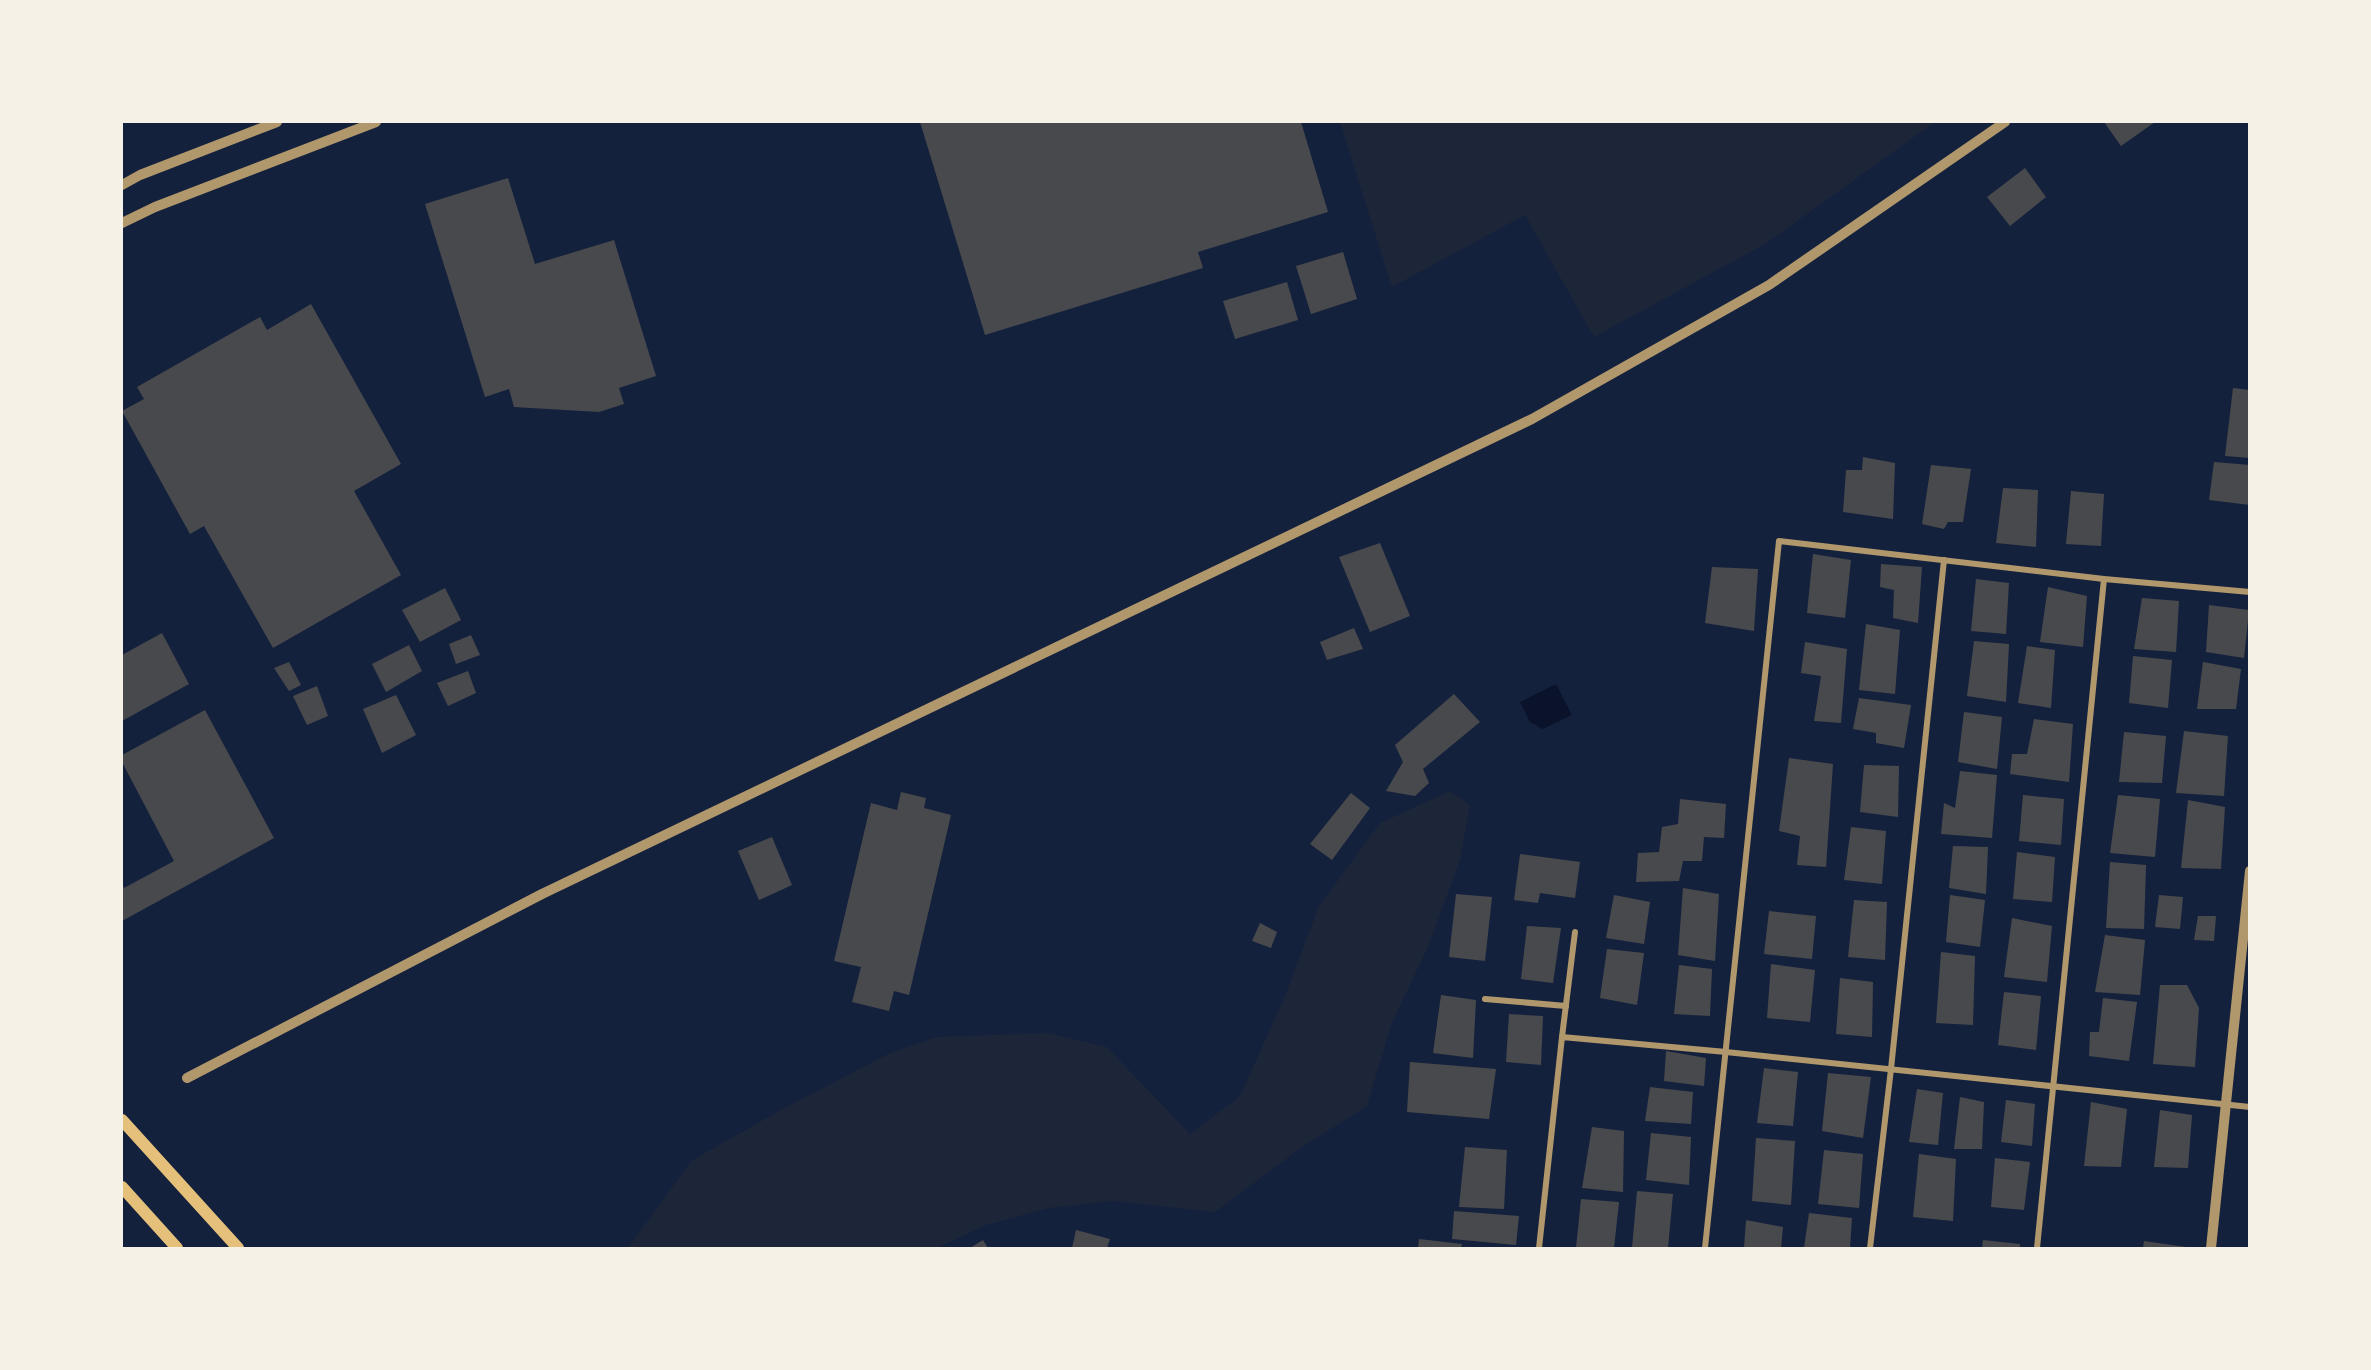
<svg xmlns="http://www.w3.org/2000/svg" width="2371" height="1370" font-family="Montserrat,sans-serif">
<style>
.green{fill:#1d2539}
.water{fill:#0b132b}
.building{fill:#48494c}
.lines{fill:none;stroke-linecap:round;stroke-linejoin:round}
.minor{stroke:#b1986c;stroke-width:6}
.tertiary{stroke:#b1986c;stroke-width:10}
.secondary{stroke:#e5c07b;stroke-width:12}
</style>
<rect width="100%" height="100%" fill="#14213d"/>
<!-- green -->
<g class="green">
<path d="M1340,122H1935L1765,244L1594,337L1525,215L1392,287Z"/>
<path d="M1450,791L1470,805L1460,860L1428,947L1391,1025L1367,1106L1302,1147L1215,1212L1112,1201L1049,1208L983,1226L938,1248H628L691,1161L779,1111L888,1054L936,1037L1048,1033L1107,1047L1190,1134L1240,1096L1285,996L1319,906L1380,823Z"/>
</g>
<!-- water -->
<path class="water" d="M1556,684L1572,715L1543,729L1530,722L1520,702Z"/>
<!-- building -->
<g class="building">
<path d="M920,122H1301L1328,212L1198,252L1203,268L985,335Z"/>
<path d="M2104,122H2155L2121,146Z"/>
<path d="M2025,168L2046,197L2010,226L1987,197Z"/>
<path d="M508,178L535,264L614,240L656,376L619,388L624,404L599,412L514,407L509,389L485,397L425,204Z"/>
<path d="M1343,252L1357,299L1311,314L1296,266Z"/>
<path d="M1287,282L1298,320L1235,339L1223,301Z"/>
<path d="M311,304L401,464L354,491L401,575L273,648L204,526L190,534L122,411L144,399L137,387L260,317L267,330Z"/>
<path d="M2233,388L2250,390V458L2225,456Z"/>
<path d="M1863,457L1895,463L1893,519L1843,512L1846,470H1862Z"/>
<path d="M2214,462L2250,465V505L2209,500Z"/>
<path d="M1931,465L1971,469L1963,522H1948L1944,529L1922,524Z"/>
<path d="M2003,488L2038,490L2036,547L1996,543Z"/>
<path d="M2071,491L2104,494L2101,546L2066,544Z"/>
<path d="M1380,543L1410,616L1370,632L1339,557Z"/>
<path d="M1813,554L1851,560L1845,618L1807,613Z"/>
<path d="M1881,564L1922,567L1918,623L1893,618L1894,590L1880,587Z"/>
<path d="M1712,567L1758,569L1754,631L1705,623Z"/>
<path d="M1976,579L2009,583L2006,634L1971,631Z"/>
<path d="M2048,587L2087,596L2083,647L2040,642Z"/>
<path d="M445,588L461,620L420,642L402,610Z"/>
<path d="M2142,598L2179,601L2176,652L2134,649Z"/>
<path d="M2209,605L2249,610L2244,658L2206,652Z"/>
<path d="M1866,624L1900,630L1895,694L1859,690Z"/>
<path d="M1354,628L1363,649L1327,660L1320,642Z"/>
<path d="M162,633L189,684L122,721V655Z"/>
<path d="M471,635L480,655L456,664L449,644Z"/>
<path d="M1974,641L2009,644L2006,702L1967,696Z"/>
<path d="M1805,642L1847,649L1841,723L1814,721L1821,676L1801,673Z"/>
<path d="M409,645L422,671L386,692L372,664Z"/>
<path d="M2027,646L2055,650L2051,708L2018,703Z"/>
<path d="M2133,656L2172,660L2168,708L2129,703Z"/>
<path d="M289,662L301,685L289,691L274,668Z"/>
<path d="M2203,662L2241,669L2236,709H2197Z"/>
<path d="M468,671L476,693L448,706L437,683Z"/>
<path d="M317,686L328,716L307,725L293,696Z"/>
<path d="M1454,694L1480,722L1423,769L1429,783L1415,796L1386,791L1403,762L1395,745Z"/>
<path d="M396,695L416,735L382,753L363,709Z"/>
<path d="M1859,698L1911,705L1904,748L1876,743V733L1853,729Z"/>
<path d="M205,710L274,838L122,921V884L124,888L174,861L122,762V755Z"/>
<path d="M1964,712L2002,717L1997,769L1958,762Z"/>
<path d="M2034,719L2073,724L2069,782L2010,774L2012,754H2027Z"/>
<path d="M2184,731L2228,736L2224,796L2176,793Z"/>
<path d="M2124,732L2166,736L2162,783L2119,782Z"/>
<path d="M1789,758L1833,764L1826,867L1797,865L1800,836L1779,831Z"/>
<path d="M1864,765L1899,766L1898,817L1860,812Z"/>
<path d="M1960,771L1997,775L1992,838L1941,834L1944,803L1955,808Z"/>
<path d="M901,792L926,798L924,808L951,815L909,995L894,991L889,1011L852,1002L861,967L834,961L871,803L897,810Z"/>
<path d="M1351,793L1370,808L1332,860L1310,844Z"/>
<path d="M2023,795L2064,799L2061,845L2019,841Z"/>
<path d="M2118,795L2160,799L2155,857L2110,853Z"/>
<path d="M1680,799L1726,804L1724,838L1704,837L1702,861H1683L1679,881L1636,882L1638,853L1659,852L1662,827L1678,824Z"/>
<path d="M2188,800L2225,807L2221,869L2181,868Z"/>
<path d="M1851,827L1886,831L1882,884L1844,880Z"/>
<path d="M772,837L792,885L759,900L738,851Z"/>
<path d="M1953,846L1988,847L1986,894L1949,888Z"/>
<path d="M2017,852L2055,857L2052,902L2013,899Z"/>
<path d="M1520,854L1580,862L1575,898L1540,893L1538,903L1514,900Z"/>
<path d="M2110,862L2146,865L2144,929L2106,928Z"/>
<path d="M1683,888L1719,894L1715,961L1678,955Z"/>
<path d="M1456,894L1492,897L1485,961L1449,957Z"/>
<path d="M1614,895L1650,902L1644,944L1606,938Z"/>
<path d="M1950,895L1985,900L1980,947L1946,942Z"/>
<path d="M2159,895L2183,897L2180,929L2155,927Z"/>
<path d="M1854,900L1887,902L1885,960L1848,957Z"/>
<path d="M1769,911L1816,916L1812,959L1764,954Z"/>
<path d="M2198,916H2216L2214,941L2194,940Z"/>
<path d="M2012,918L2052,926L2047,982L2004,977Z"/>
<path d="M1260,923L1277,932L1271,948L1252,941Z"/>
<path d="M1527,926L1561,928L1553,983L1521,979Z"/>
<path d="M2105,935L2145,940L2140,995L2095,992Z"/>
<path d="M1607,949L1644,953L1637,1005L1600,998Z"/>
<path d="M1941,952L1975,956L1973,1025L1936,1023Z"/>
<path d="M1771,964L1815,970L1810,1022L1767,1018Z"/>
<path d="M1679,965L1712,969L1710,1016L1674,1014Z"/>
<path d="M1840,978L1873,982L1872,1037L1836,1034Z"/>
<path d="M2160,985H2187L2199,1008L2195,1067L2153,1064Z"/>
<path d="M2004,992L2041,996L2036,1050L1998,1045Z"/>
<path d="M1441,995L1476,1000L1473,1058L1433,1053Z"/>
<path d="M2103,998L2137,1002L2129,1061L2089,1056L2090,1032H2099Z"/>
<path d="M1509,1014L1543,1016L1541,1065L1506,1062Z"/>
<path d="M1666,1051L1706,1058L1704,1086L1664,1081Z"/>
<path d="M1410,1062L1496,1069L1489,1119L1407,1112Z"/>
<path d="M1764,1068L1798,1072L1793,1126L1757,1123Z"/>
<path d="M1828,1073L1871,1077L1863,1138L1822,1131Z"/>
<path d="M1650,1087L1693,1092L1691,1124L1645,1121Z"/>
<path d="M1917,1089L1943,1093L1938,1145L1909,1142Z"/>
<path d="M1960,1097L1984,1102L1982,1149H1954Z"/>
<path d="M2006,1100L2035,1104L2032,1146L2001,1142Z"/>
<path d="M2091,1102L2127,1109L2121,1167L2084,1166Z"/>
<path d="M2160,1110L2192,1115L2188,1168L2154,1167Z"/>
<path d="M1592,1127L1624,1131L1623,1192L1582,1188Z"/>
<path d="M1651,1133L1691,1137L1689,1185L1646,1180Z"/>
<path d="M1756,1138L1795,1141L1791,1205L1752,1201Z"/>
<path d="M1465,1147L1507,1150L1504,1209L1459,1207Z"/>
<path d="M1824,1150L1863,1154L1859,1208L1818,1204Z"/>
<path d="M1919,1154L1956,1159L1953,1221L1913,1217Z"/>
<path d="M1995,1158L2030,1162L2024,1210L1991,1207Z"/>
<path d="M1637,1191L1673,1194L1668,1248H1632Z"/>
<path d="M1581,1199L1619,1202L1614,1248H1576Z"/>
<path d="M1454,1211L1519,1216L1516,1245L1452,1239Z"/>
<path d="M1809,1213L1852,1218L1850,1248H1804Z"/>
<path d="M1746,1220L1783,1227L1781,1248H1744Z"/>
<path d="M1076,1230L1110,1239L1107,1248H1072Z"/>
<path d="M1419,1239L1462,1244L1461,1248H1418Z"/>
<path d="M983,1240L988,1248H970Z"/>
<path d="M1983,1240L2020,1244V1248H1982Z"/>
<path d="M2144,1241L2186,1247V1248H2143Z"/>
</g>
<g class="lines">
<!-- minor -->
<g class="minor">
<path d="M1485,999L1566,1006"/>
<path d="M1562,1037L1575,932"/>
<path d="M1539,1248L1562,1037L1726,1052L2250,1107"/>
<path d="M1705,1248L1779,541L2104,579L2250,592"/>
<path d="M1870,1248L1891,1069L1944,560"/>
<path d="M2037,1248L2104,579"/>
</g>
<!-- tertiary -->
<g class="tertiary">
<path d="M122,185L140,175L277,122"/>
<path d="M122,223L155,207L376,122"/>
<path d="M187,1078L542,894L1532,419L1769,285L2005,122"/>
<path d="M2211,1248L2250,871"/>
</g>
<!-- secondary -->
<g class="secondary">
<path d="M122,1120L238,1248"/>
<path d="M122,1187L177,1248"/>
</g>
</g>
<!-- border -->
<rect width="2371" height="1370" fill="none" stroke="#f6f1e7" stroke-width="246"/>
</svg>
